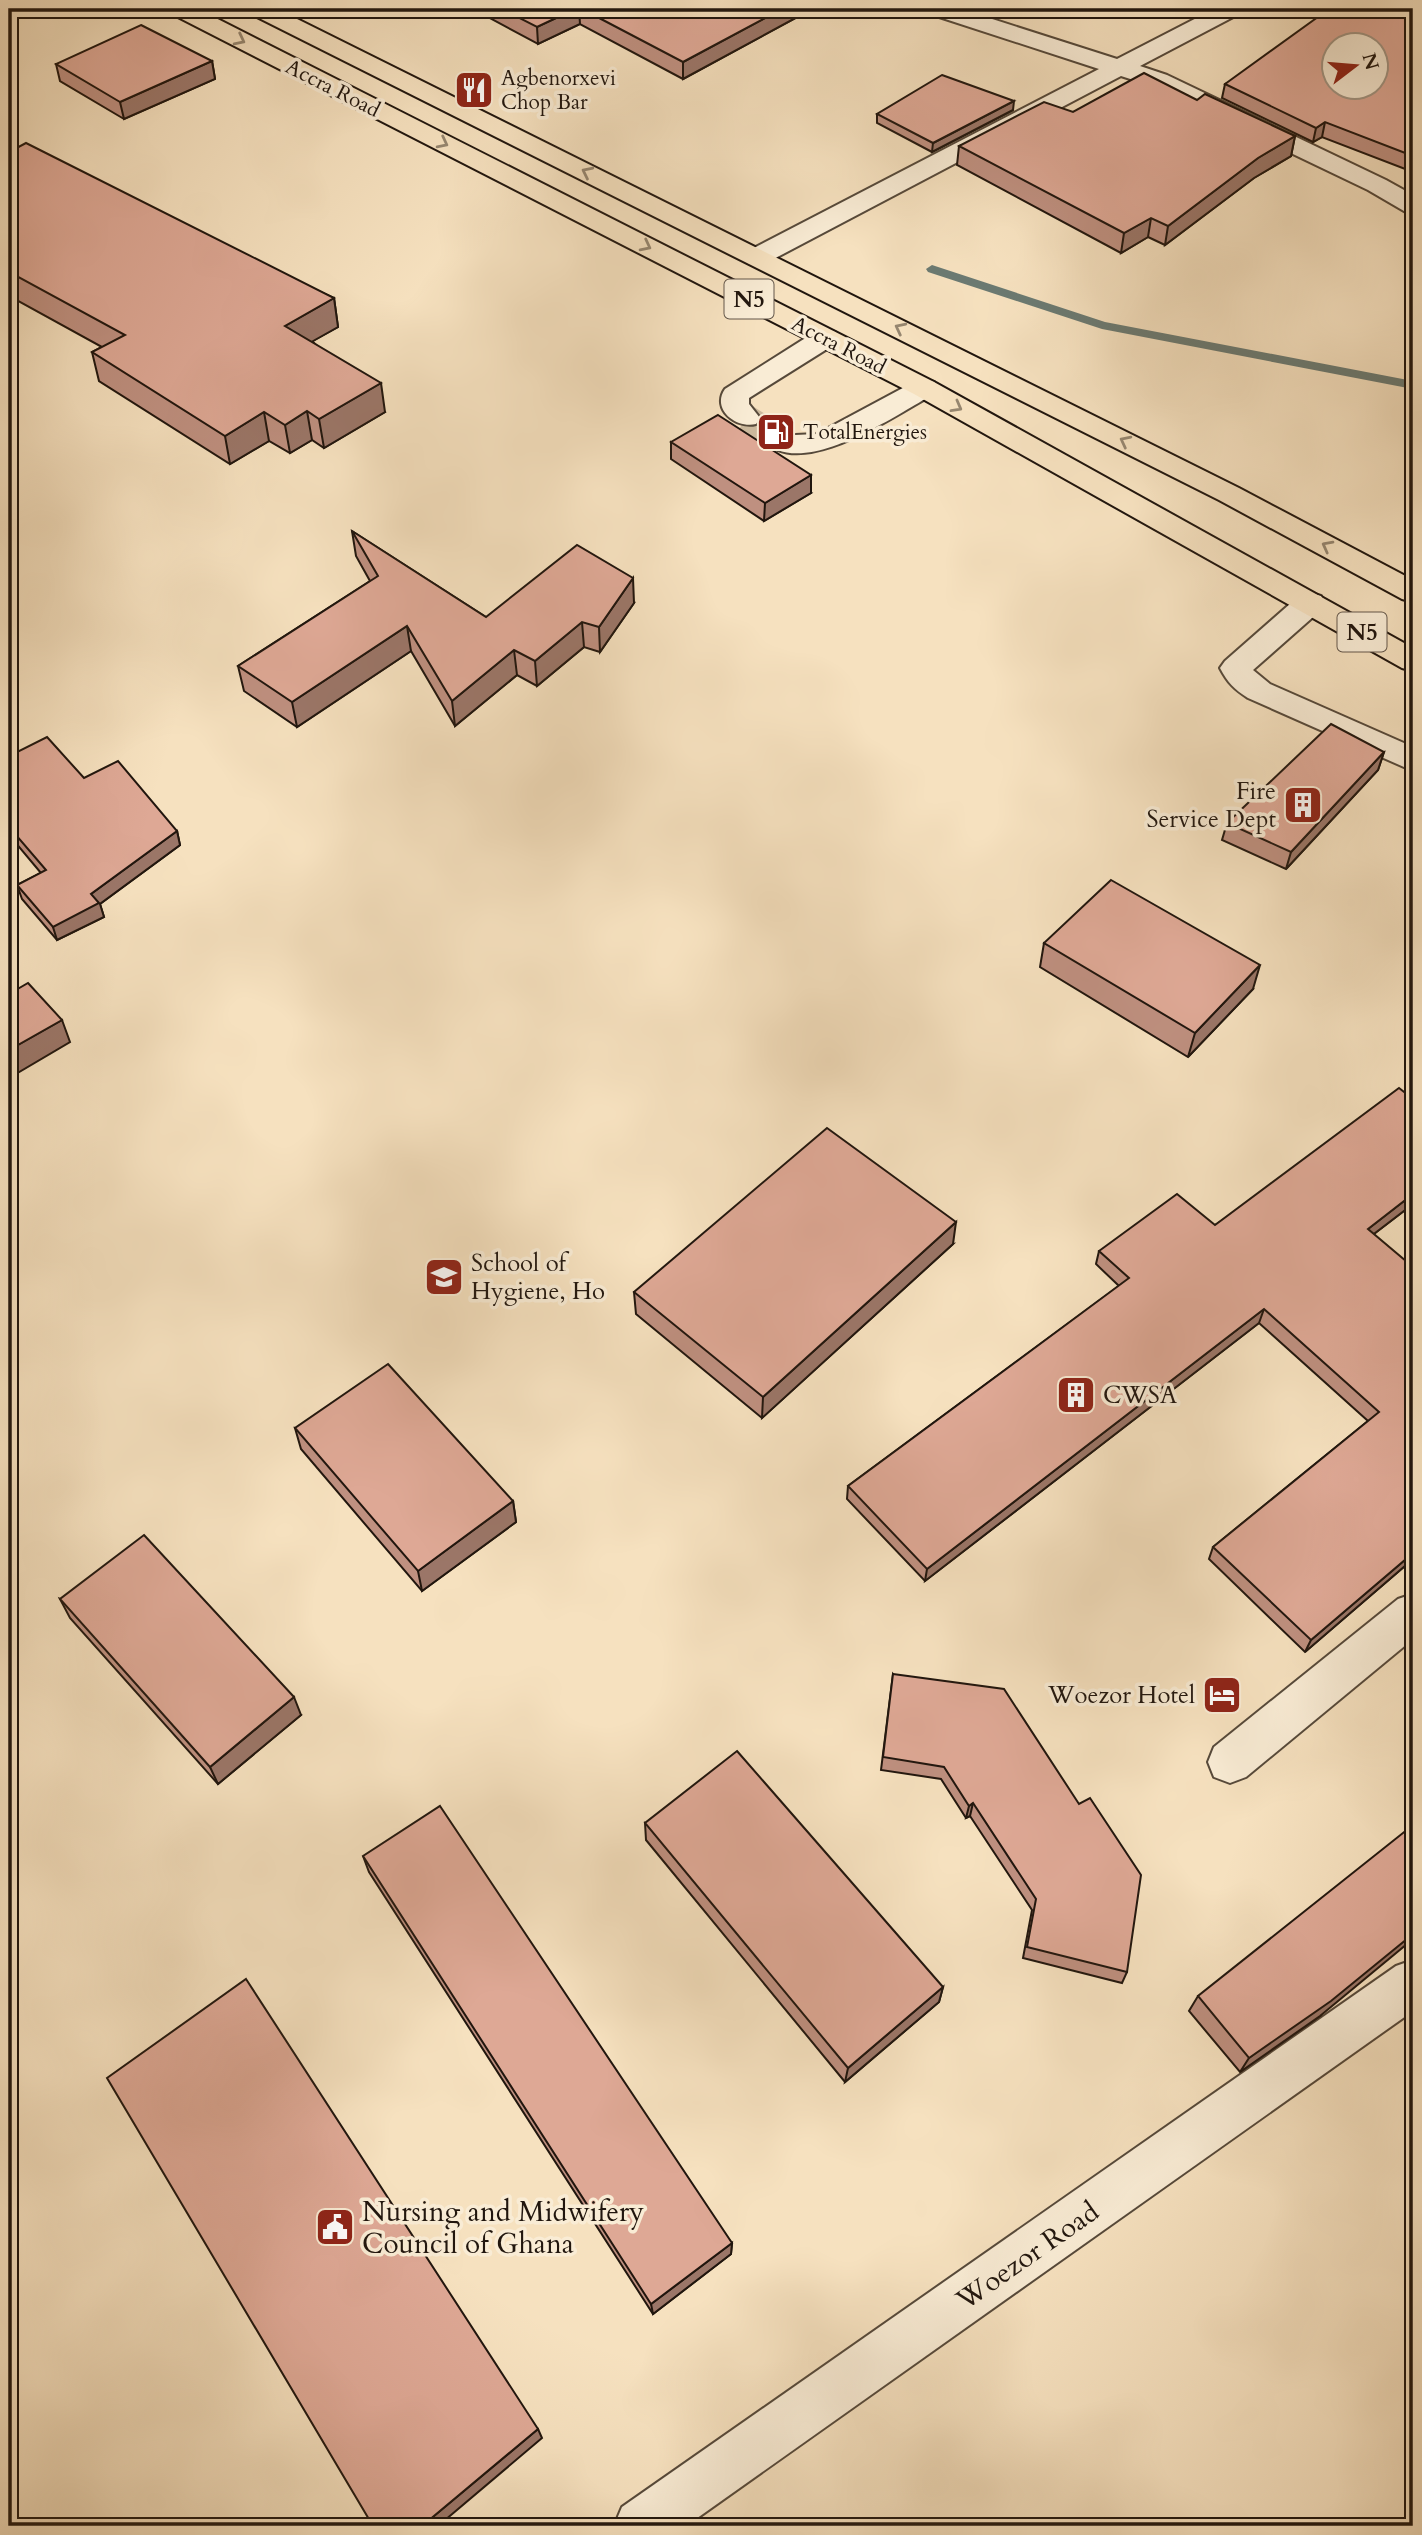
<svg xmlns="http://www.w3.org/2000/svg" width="1422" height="2535" font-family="Cardo,serif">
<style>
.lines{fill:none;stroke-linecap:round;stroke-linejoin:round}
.stream{fill:#6b7a72;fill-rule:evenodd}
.minor-tunnel{stroke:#cbb89c;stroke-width:27;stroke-dasharray:27 13;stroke-linecap:butt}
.minor-casing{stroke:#56493a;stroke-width:4}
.major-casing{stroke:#21160e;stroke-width:4}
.minor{fill:#f9ecd5;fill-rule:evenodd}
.major{fill:#f6e1bf;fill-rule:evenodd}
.wall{fill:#bf9080;stroke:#21160e;stroke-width:2}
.shaded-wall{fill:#9b7668;stroke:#21160e;stroke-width:2}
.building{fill:#dea895;stroke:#21160e;stroke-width:2;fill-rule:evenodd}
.oneway{stroke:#96866f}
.labels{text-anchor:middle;stroke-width:7;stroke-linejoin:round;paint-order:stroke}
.far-poi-label{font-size:21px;fill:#21160e;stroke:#f9ecd5;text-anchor:start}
.far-street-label{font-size:21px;fill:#21160e;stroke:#f9ecd5}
.shield{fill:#f9ecd5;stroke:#62564a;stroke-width:2}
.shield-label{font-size:23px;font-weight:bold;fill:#21160e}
.poi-label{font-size:24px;fill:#21160e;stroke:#f9ecd5;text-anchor:end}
.near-poi-label{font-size:28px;fill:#21160e;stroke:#f9ecd5;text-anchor:start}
.near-street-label{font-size:28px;fill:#21160e;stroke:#f9ecd5}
</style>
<rect width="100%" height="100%" fill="#f6e1bf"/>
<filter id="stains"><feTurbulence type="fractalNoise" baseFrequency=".00286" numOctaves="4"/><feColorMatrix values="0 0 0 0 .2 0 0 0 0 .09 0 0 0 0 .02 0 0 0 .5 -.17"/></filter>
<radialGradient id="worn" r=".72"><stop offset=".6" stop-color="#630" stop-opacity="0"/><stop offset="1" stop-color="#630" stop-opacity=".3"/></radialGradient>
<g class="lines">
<!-- stream -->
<path class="stream" d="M932,265L1105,322L1413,381V389L1102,329L928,272L926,269Z"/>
<!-- minor-tunnel -->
<path class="minor-tunnel" d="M746,418L775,436"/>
<!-- minor casing -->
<g class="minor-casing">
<g id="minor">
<path d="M926,9H961L1117,59L1214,9H1242L1239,14L1140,66L1167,75L1386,180L1413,195V214L1404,211L1368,190L1149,85L1121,76L766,263L757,265L748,263L744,257L748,251L1099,69L930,14Z"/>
<path d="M825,330L835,332L839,338L835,344L749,398V404L760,418L756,424C736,429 711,409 725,389L815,332Z"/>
<path d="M924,380L934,382L938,388L934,394C897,414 795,486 761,436L765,430L775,427L795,435L817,434L914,382Z"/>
<path d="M1310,593L1321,596L1325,603L1321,610L1253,670L1270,684L1413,747V771L1248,698C1234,689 1228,683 1220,668L1225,661L1299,596Z"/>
<path d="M1413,1594V1639L1246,1777L1230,1783L1214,1777L1208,1762L1214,1747L1398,1599Z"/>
<path d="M1413,1960V2011L686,2526H614L622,2507L1396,1966Z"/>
</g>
</g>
<!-- major casing -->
<g class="major-casing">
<g id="major">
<path d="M169,9H198L934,382L1413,648V671L1402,668L914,394L172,14Z"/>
<path d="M248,9H277L1239,488L1413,580V602L1402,599L1219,500L251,14Z"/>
</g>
</g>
<!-- minor -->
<use href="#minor" class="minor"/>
<!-- major -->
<use href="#major" class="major"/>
</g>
<!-- wall -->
<g class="wall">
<path d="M484,9H812L683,79L580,24L538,44L484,15Z"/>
<path d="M1413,9V172L1322,137L1313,142L1222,98L1225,84Z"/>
<path d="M212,61L215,79L124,119L60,81L56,64Z"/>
<path d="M1197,100L1295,136L1291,156L1254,178L1165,245L1148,237L1121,253L957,165L959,146L1073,112Z"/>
<path d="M1013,110L932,152L877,123V114Z"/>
<path d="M9,152L334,298L338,327L312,341L385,412L324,448L312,440L290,453L269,441L230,464L99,381L92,352L102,347L9,296Z"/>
<path d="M671,442L811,493L764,521L671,459Z"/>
<path d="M352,531L486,617L634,603L600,652L584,647L537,686L517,675L455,726L411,651L297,727L244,691L238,666L370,581L356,556Z"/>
<path d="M1384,752L1378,770L1286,869L1222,840L1227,823Z"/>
<path d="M9,756L84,778L177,831L180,845L100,904L104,917L57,940L22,899L17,885L41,873L9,835Z"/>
<path d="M1044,943L1253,989L1188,1057L1040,967Z"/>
<path d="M1413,1099V1204L1374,1234L1413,1559L1305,1652L1209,1559L1213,1547L1368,1421L1259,1323L925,1581L847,1499L848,1486L1119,1286L1096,1264L1099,1251L1215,1225Z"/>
<path d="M953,1244L762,1418L636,1314L634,1292Z"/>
<path d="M295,1428L513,1501L516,1522L422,1591L301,1449Z"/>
<path d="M60,1599L301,1715L218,1784L70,1618Z"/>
<path d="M893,1674L1127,1972L1122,1983L1023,1958L1032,1910L970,1816L966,1818L941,1779L881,1770Z"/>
<path d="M645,1823L943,1987L939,2002L845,2082L646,1840Z"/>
<path d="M363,1856L732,2243L731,2254L653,2314L369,1872Z"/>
<path d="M1198,1996L1320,2016L1240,2072L1189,2011Z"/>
</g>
<!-- shaded-wall -->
<g class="shaded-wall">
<path d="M575,9H579L580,24L538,44L537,27Z"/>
<path d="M782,9H812L683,79V62Z"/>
<path d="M212,61L215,79L124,119L120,102Z"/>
<path d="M1014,101L1013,110L932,152L933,143Z"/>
<path d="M1325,122L1322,137L1313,142L1316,128Z"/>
<path d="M1295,136L1291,156L1254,178L1165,245L1168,226L1258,158Z"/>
<path d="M1151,218L1148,237L1121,253L1124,233Z"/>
<path d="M334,298L338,327L290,354L285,326Z"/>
<path d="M381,383L385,412L324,448L319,419Z"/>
<path d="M307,411L312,440L290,453L285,425Z"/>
<path d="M264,412L269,441L230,464L225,436Z"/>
<path d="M811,475V493L764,521L765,503Z"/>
<path d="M633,578L634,603L600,652L599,627Z"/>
<path d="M582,622L584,647L537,686L535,661Z"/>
<path d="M407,626L411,651L297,727L292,702Z"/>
<path d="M514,650L517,675L455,726L452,701Z"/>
<path d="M1384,752L1378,770L1286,869L1291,852Z"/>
<path d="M177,831L180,845L100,904L104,917L57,940L53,927L91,894Z"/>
<path d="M1260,965L1253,989L1188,1057L1195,1033Z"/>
<path d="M62,1020L70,1042L9,1078V1050Z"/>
<path d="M1413,1194V1204L1362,1243L1368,1229Z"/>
<path d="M956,1222L953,1244L762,1418L763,1397Z"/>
<path d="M1264,1309L1259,1323L925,1581L927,1569Z"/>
<path d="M513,1501L516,1522L422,1591L418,1571Z"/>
<path d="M1413,1553V1559L1305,1652L1311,1640Z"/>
<path d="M294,1697L301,1715L218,1784L210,1767Z"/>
<path d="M973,1803L970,1816L966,1818L969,1806Z"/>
<path d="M1413,1934V1939L1320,2016L1240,2072L1249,2058Z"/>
<path d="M943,1987L939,2002L845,2082L848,2068Z"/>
<path d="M732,2243L731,2254L653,2314L651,2304Z"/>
<path d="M538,2429L542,2438L438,2526H422Z"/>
</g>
<!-- building -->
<g class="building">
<path d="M502,9H575L537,27Z"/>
<path d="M582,9H782L683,62Z"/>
<path d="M1329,9H1413V156L1325,122L1316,128L1225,84ZM1334,46H1376V88H1334Z"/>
<path d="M141,25L212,61L120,102L56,64Z"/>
<path d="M1144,73L1197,100L1205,94L1295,136L1258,158L1168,226L1151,218L1124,233L959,146L1044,102L1073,112Z"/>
<path d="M942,75L1014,101L933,143L877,114Z"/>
<path d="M26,143L334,298L285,326L381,383L319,419L307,411L285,425L264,412L225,436L92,352L125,335L9,272V152Z"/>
<path d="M718,415L811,475L765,503L671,442Z"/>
<path d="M352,531L486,617L577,545L633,578L599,627L582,622L535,661L514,650L452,701L407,626L292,702L238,666L378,576Z"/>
<path d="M1331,724L1384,752L1291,852L1227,823Z"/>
<path d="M47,737L84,778L118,761L177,831L91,894L99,903L53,927L17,885L46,870L9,827V756Z"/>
<path d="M1111,880L1260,965L1195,1033L1044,943Z"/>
<path d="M28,983L62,1020L9,1050V994Z"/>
<path d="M1399,1088L1413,1099V1194L1368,1229L1413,1267V1553L1311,1640L1213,1547L1379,1412L1264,1309L927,1569L848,1486L1129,1278L1099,1251L1177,1194L1215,1225Z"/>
<path d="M827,1128L956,1222L763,1397L634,1292Z"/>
<path d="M388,1364L513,1501L418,1571L295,1428Z"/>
<path d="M144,1535L294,1697L210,1767L60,1599Z"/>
<path d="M893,1674L1004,1689L1079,1804L1090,1798L1141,1875L1127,1972L1027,1947L1036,1899L973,1803L969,1806L944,1767L883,1757Z"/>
<path d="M737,1751L943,1987L848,2068L645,1823Z"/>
<path d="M440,1806L732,2243L651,2304L363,1856Z"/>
<path d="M1413,1825V1934L1331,2001L1249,2058L1198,1996Z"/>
<path d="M246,1979L538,2429L422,2526H373L107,2078Z"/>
</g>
<!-- one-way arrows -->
<defs><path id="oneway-chevron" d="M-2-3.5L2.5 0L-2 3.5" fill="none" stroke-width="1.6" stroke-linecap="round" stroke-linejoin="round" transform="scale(1.75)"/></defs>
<g class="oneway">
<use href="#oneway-chevron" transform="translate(240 40) rotate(27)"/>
<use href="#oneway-chevron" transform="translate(443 143) rotate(27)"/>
<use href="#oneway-chevron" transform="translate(587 172) rotate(-154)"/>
<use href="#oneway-chevron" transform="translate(646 246) rotate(27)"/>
<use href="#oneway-chevron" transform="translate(900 328) rotate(-153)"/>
<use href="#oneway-chevron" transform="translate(957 407) rotate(29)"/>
<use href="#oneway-chevron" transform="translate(1125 441) rotate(-153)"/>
<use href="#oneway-chevron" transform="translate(1327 546) rotate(-152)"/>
</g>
<!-- icons -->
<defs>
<g id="restaurant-square" transform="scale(2.0125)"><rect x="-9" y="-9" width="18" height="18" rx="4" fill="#8f2418" stroke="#f9ecd5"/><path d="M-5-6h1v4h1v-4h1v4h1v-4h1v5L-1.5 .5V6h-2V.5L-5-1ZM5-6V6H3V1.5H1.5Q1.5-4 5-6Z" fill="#fff"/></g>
<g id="fuel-square" transform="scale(2.0125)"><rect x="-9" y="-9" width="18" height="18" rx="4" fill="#8f2418" stroke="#f9ecd5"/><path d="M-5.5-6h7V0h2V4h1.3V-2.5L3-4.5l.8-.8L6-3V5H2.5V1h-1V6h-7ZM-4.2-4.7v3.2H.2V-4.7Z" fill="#fff"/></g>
<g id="building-square" transform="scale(2.0125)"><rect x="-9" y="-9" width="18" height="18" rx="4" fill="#8f2418" stroke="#f9ecd5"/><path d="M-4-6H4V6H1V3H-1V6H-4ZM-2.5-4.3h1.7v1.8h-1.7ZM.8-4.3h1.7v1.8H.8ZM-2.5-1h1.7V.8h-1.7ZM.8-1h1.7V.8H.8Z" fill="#fff"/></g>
<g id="school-square" transform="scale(2.0125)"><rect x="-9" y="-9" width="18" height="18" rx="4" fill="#8f2418" stroke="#f9ecd5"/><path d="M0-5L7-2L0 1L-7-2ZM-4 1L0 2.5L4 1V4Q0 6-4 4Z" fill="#fff"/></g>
<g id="hotel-square" transform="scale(2.0125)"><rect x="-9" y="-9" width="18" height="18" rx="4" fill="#8f2418" stroke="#f9ecd5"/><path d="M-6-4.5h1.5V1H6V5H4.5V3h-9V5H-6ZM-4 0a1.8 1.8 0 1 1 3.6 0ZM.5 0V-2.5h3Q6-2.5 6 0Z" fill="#fff"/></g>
<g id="civic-square" transform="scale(2.0125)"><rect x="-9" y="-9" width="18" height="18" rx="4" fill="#8f2418" stroke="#f9ecd5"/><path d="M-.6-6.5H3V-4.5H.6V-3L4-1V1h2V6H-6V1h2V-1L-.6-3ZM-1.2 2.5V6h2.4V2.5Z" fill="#fff"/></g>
</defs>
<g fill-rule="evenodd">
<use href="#restaurant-square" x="474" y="90"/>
<use href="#fuel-square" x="776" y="432"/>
<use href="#building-square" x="1303" y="805"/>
<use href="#school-square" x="444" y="1277"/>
<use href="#building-square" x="1076" y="1395"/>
<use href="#hotel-square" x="1222" y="1695"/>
<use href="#civic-square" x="335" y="2227"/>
</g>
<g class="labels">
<!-- far-poi labels -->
<g class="far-poi-label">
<text x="501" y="85">Agbenorxevi<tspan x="501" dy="24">Chop Bar</tspan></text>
<text x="803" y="439">TotalEnergies</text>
</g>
<!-- far-street labels -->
<g class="far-street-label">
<text transform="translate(333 88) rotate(27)" y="7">Accra Road</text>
<text transform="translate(839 345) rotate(27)" y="7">Accra Road</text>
</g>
<!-- shield labels -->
<g class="shield">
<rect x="724.5" y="279.5" width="49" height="39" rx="5"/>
<rect x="1337.5" y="612.5" width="49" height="39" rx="5"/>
</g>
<g class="shield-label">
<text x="749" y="307">N5</text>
<text x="1362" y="640">N5</text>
</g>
<!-- poi labels -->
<g class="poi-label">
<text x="1276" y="799">Fire<tspan x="1276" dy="28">Service Dept</tspan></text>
<text x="471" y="1271" text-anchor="start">School of<tspan x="471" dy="28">Hygiene, Ho</tspan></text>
<text x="1103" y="1403" text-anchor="start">CWSA</text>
<text x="1195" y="1703">Woezor Hotel</text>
</g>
<!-- near-poi labels -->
<g class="near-poi-label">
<text x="362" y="2221">Nursing and Midwifery<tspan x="362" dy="32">Council of Ghana</tspan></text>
</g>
<!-- near-street labels -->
<g class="near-street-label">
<text transform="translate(1027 2255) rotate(-35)" y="10">Woezor Road</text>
</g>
</g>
<!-- margin -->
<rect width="1422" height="2535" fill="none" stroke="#f6e1bf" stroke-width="35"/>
<rect x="10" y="10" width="1401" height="2514" fill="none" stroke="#21160e" stroke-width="3.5"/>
<rect x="18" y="18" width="1387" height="2500" fill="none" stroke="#21160e" stroke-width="2"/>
<!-- north arrow -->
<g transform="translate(1355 66) rotate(74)"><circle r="33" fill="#f9ecd5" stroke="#a39685" stroke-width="2"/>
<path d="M0-5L12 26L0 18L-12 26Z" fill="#8f2418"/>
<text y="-10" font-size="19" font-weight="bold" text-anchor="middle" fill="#21160e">N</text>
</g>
<rect width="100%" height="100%" filter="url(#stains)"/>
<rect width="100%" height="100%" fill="url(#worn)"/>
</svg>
